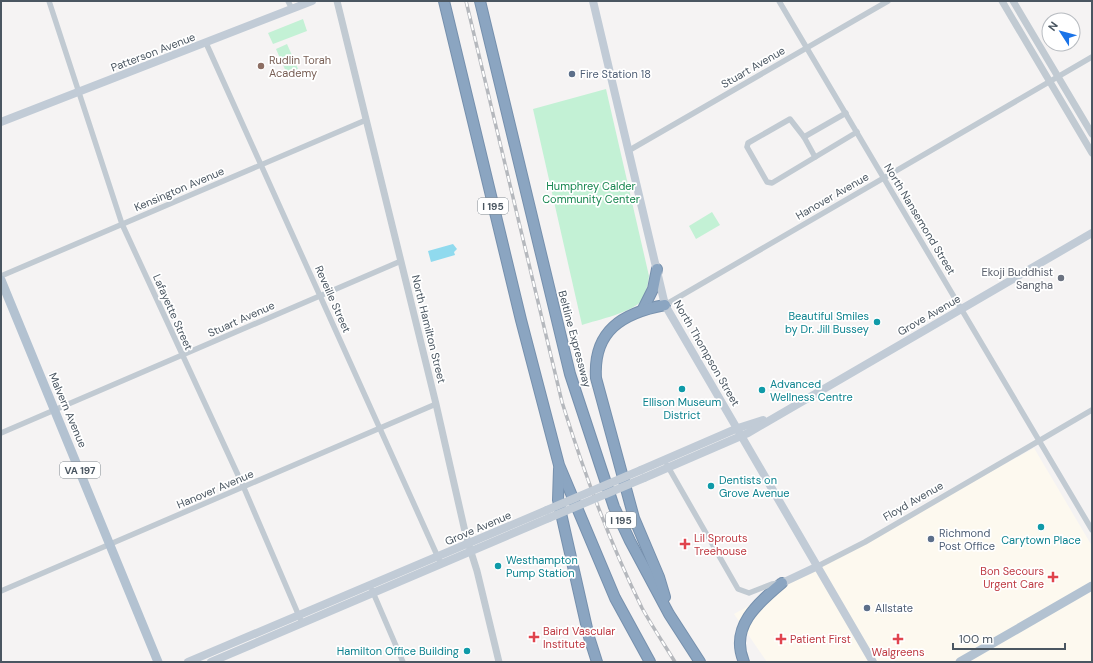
<svg xmlns="http://www.w3.org/2000/svg" width="1093" height="663" font-family="'DM Sans',sans-serif">
<style>
.commercial{fill:#fdf9ef}
.green{fill:#c3f1d5}
.water{fill:#90daee}
.lines{fill:none;stroke-linecap:round;stroke-linejoin:round}
.motorway-casing{stroke:#7690ad;stroke-width:12}
.minor{stroke:#c1cad2;stroke-width:5.5}
.tertiary{stroke:#c1cad2;stroke-width:7}
.secondary{stroke:#c1cbd6;stroke-width:8}
.primary{stroke:#b3c2d1;stroke-width:9}
.motorway{stroke:#8ba5c1;stroke-width:10}
.rail-casing{stroke:#b5b8bd;stroke-width:3.5}
.rail{stroke:#fff;stroke-width:2;stroke-dasharray:6;stroke-linecap:butt}
.secondary-bridge{stroke:#c1cbd6;stroke-width:8}
.education-dot{fill:#8d6e63;stroke:#fff;stroke-width:1.5}
.service-dot{fill:#5c6f8a;stroke:#fff;stroke-width:1.5}
.worship-dot{fill:#6b7280;stroke:#fff;stroke-width:1.5}
.culture-dot{fill:#0f9aa8;stroke:#fff;stroke-width:1.5}
.health-dot{fill:#e0444e;stroke:#fff;stroke-width:1.5}
.labels{text-anchor:middle;stroke-width:3.5;stroke-linejoin:round;paint-order:stroke}
.shield{fill:#fff;stroke:#808990;stroke-width:1}
.shield-label{font-size:10px;font-weight:bold;fill:#4a5661}
.street-label{font-size:11px;fill:#4a5661;stroke:#fff}
.education-label{font-size:11px;fill:#785e54;stroke:#fff;text-anchor:start}
.service-label{font-size:11px;fill:#4e5e75;stroke:#fff;text-anchor:start}
.park-label{font-size:11px;fill:#17864f;stroke:#fff}
.worship-label{font-size:11px;fill:#5b616d;stroke:#fff;text-anchor:end}
.culture-label{font-size:11px;fill:#0d838f;stroke:#fff;text-anchor:start}
.health-label{font-size:11px;fill:#be3a42;stroke:#fff;text-anchor:start}
</style>
<rect width="100%" height="100%" fill="#f5f3f3"/>
<!-- commercial -->
<path class="commercial" d="M1034,448L1092,546V662H767L734,614Z"/>
<!-- green -->
<g class="green">
<path d="M303,19L307,31L273,44L268,33Z"/>
<path d="M287,44L298,69L287,74L276,49Z"/>
<path d="M606,89L649,276C648,284 646,293 642,300C634,312 597,320 582,325L533,109Z"/>
<path d="M712,212L720,225L696,239L689,226Z"/>
</g>
<!-- water -->
<path class="water" d="M453,244L457,249L454,252L455,255L431,262L428,251Z"/>
<g class="lines">
<!-- motorway casing -->
<g class="motorway-casing">
<g id="motorway">
<path d="M444,1L521,320L559,465L615,598L650,662"/>
<path d="M480,1L570,374L601,468L614,507L630,541L669,614L700,662"/>
<path d="M643,309L653,289L657,269"/>
<path d="M559,469L558,500L589,637L597,662"/>
<path d="M665,597L659,577L634,518L596,378C593,331 622,313 665,305"/>
<path d="M744,662C729,627 758,603 782,583"/>
</g>
</g>
<!-- minor -->
<g class="minor">
<path d="M49,1L122,224L244,488L302,623"/>
<path d="M288,1L292,9"/>
<path d="M779,1L1092,530"/>
<path d="M206,43L441,564"/>
<path d="M846,113L804,137L790,119L748,143L747,147L767,182L772,183L857,132"/>
<path d="M804,137L815,157"/>
<path d="M628,151L888,1"/>
<path d="M1,276L366,120"/>
<path d="M665,305L1092,57"/>
<path d="M1,433L401,261"/>
<path d="M667,465L738,589L749,593L772,584L780,583"/>
<path d="M818,566L865,542L1092,410"/>
<path d="M372,590L403,662"/>
<path d="M1,591L436,404"/>
</g>
<!-- tertiary -->
<g class="tertiary">
<path d="M337,1L436,404L466,536L477,571L499,662"/>
<path d="M1002,1L1092,153"/>
<path d="M1013,1L1092,134"/>
</g>
<!-- secondary -->
<g class="secondary">
<path d="M593,1L665,305L873,662"/>
<path d="M1,122L312,1"/>
<path d="M641,470L738,428L763,420"/>
<path d="M644,478L748,433L1092,233"/>
<path d="M782,583L818,566"/>
<path d="M188,662L547,510"/>
<path d="M211,662L549,518"/>
</g>
<!-- primary -->
<g class="primary">
<path d="M1,280L158,662"/>
<path d="M960,662L1092,586"/>
</g>
<!-- motorway -->
<use href="#motorway" class="motorway"/>
<!-- rail casing -->
<g class="rail-casing">
<path id="rail" d="M466,1L562,402C584,473 609,541 642,608C652,626 664,644 675,662"/>
</g>
<!-- rail -->
<use href="#rail" class="rail"/>
<!-- secondary-bridge -->
<g class="secondary-bridge">
<path d="M547,510L641,470"/>
<path d="M549,518L644,478"/>
</g>
</g>
<!-- markers -->
<circle class="education-dot" cx="261" cy="66" r="4"/>
<g class="service-dot">
<circle cx="572" cy="74" r="4"/>
<circle cx="931" cy="539" r="4"/>
<circle cx="867" cy="608" r="4"/>
</g>
<circle class="worship-dot" cx="1061" cy="278" r="4"/>
<g class="culture-dot">
<circle cx="877" cy="322" r="4"/>
<circle cx="682" cy="389" r="4"/>
<circle cx="762" cy="390" r="4"/>
<circle cx="711" cy="486" r="4"/>
<circle cx="1041" cy="527" r="4"/>
<circle cx="498" cy="566" r="4"/>
<circle cx="467" cy="651" r="4"/>
</g>
<g class="health-dot">
<path d="M683 538h4v4h4v4h-4v4h-4v-4h-4v-4h4z"/>
<path d="M1051 571h4v4h4v4h-4v4h-4v-4h-4v-4h4z"/>
<path d="M532 631h4v4h4v4h-4v4h-4v-4h-4v-4h4z"/>
<path d="M779 633h4v4h4v4h-4v4h-4v-4h-4v-4h4z"/>
<path d="M896 633h4v4h4v4h-4v4h-4v-4h-4v-4h4z"/>
</g>
<g class="labels">
<!-- shield labels -->
<g class="shield">
<rect x="478" y="198" width="30" height="16" rx="3"/>
<rect x="60" y="462" width="40" height="16" rx="3"/>
<rect x="606" y="512" width="30" height="16" rx="3"/>
</g>
<g class="shield-label">
<text x="493" y="210">I 195</text>
<text x="80" y="474">VA 197</text>
<text x="621" y="524">I 195</text>
</g>
<!-- street labels -->
<g class="street-label">
<text transform="translate(153 52) rotate(-21)" y="4">Patterson Avenue</text>
<text transform="translate(753 67) rotate(-30)" y="4">Stuart Avenue</text>
<text transform="translate(179 189) rotate(-23)" y="4">Kensington Avenue</text>
<text transform="translate(832 196) rotate(-30)" y="4">Hanover Avenue</text>
<text transform="translate(920 219) rotate(59)" y="4">North Nansemond Street</text>
<text transform="translate(333 299) rotate(66)" y="4">Reveille Street</text>
<text transform="translate(173 312) rotate(66)" y="4">Lafayette Street</text>
<text transform="translate(929 315) rotate(-30)" y="4">Grove Avenue</text>
<text transform="translate(241 319) rotate(-24)" y="4">Stuart Avenue</text>
<text transform="translate(429 329) rotate(76)" y="4">North Hamilton Street</text>
<text transform="translate(575 339) rotate(75)" y="4">Beltline Expressway</text>
<text transform="translate(707 353) rotate(60)" y="4">North Thompson Street</text>
<text transform="translate(68 410) rotate(67)" y="4">Malvern Avenue</text>
<text transform="translate(215 489) rotate(-23)" y="4">Hanover Avenue</text>
<text transform="translate(913 501) rotate(-30)" y="4">Floyd Avenue</text>
<text transform="translate(478 528) rotate(-23)" y="4">Grove Avenue</text>
</g>
<!-- education labels -->
<g class="education-label">
<text x="269" y="64">Rudlin Torah<tspan x="269" dy="13">Academy</tspan></text>
</g>
<!-- service labels -->
<g class="service-label">
<text x="580" y="78">Fire Station 18</text>
<text x="939" y="537">Richmond<tspan x="939" dy="13">Post Office</tspan></text>
<text x="875" y="612">Allstate</text>
</g>
<!-- park labels -->
<g class="park-label">
<text x="591" y="190">Humphrey Calder<tspan x="591" dy="13">Community Center</tspan></text>
</g>
<!-- worship labels -->
<g class="worship-label">
<text x="1053" y="276">Ekoji Buddhist<tspan x="1053" dy="13">Sangha</tspan></text>
</g>
<!-- culture labels -->
<g class="culture-label">
<text x="869" y="320" text-anchor="end">Beautiful Smiles<tspan x="869" dy="13">by Dr. Jill Bussey</tspan></text>
<text x="770" y="388">Advanced<tspan x="770" dy="13">Wellness Centre</tspan></text>
<text x="682" y="406" text-anchor="middle">Ellison Museum<tspan x="682" dy="13">District</tspan></text>
<text x="719" y="484">Dentists on<tspan x="719" dy="13">Grove Avenue</tspan></text>
<text x="1041" y="544" text-anchor="middle">Carytown Place</text>
<text x="506" y="564">Westhampton<tspan x="506" dy="13">Pump Station</tspan></text>
<text x="459" y="655" text-anchor="end">Hamilton Office Building</text>
</g>
<!-- health labels -->
<g class="health-label">
<text x="694" y="542">Lil Sprouts<tspan x="694" dy="13">Treehouse</tspan></text>
<text x="1044" y="575" text-anchor="end">Bon Secours<tspan x="1044" dy="13">Urgent Care</tspan></text>
<text x="543" y="635">Baird Vascular<tspan x="543" dy="13">Institute</tspan></text>
<text x="790" y="643">Patient First</text>
<text x="898" y="656" text-anchor="middle">Walgreens</text>
</g>
</g>
<!-- border -->
<rect width="1093" height="663" fill="none" stroke="#4a5661" stroke-width="4"/>
<!-- north arrow -->
<g transform="translate(1061 32) rotate(306)"><circle r="19" fill="#ffffff" stroke="#b7bbc0"/>
<path d="M0-3L7 15L0 10L-7 15Z" fill="#1a73e8"/>
<text y="-6" font-size="11" font-weight="bold" text-anchor="middle" fill="#4a5661">N</text>
</g>
<!-- scale -->
<path d="M953 643v6h112v-6" fill="none" stroke="#4a5661" stroke-width="2"/>
<text x="959" y="643" font-size="12" fill="#4a5661" stroke="#ffffff" stroke-width="3" paint-order="stroke">100 m</text>
</svg>
